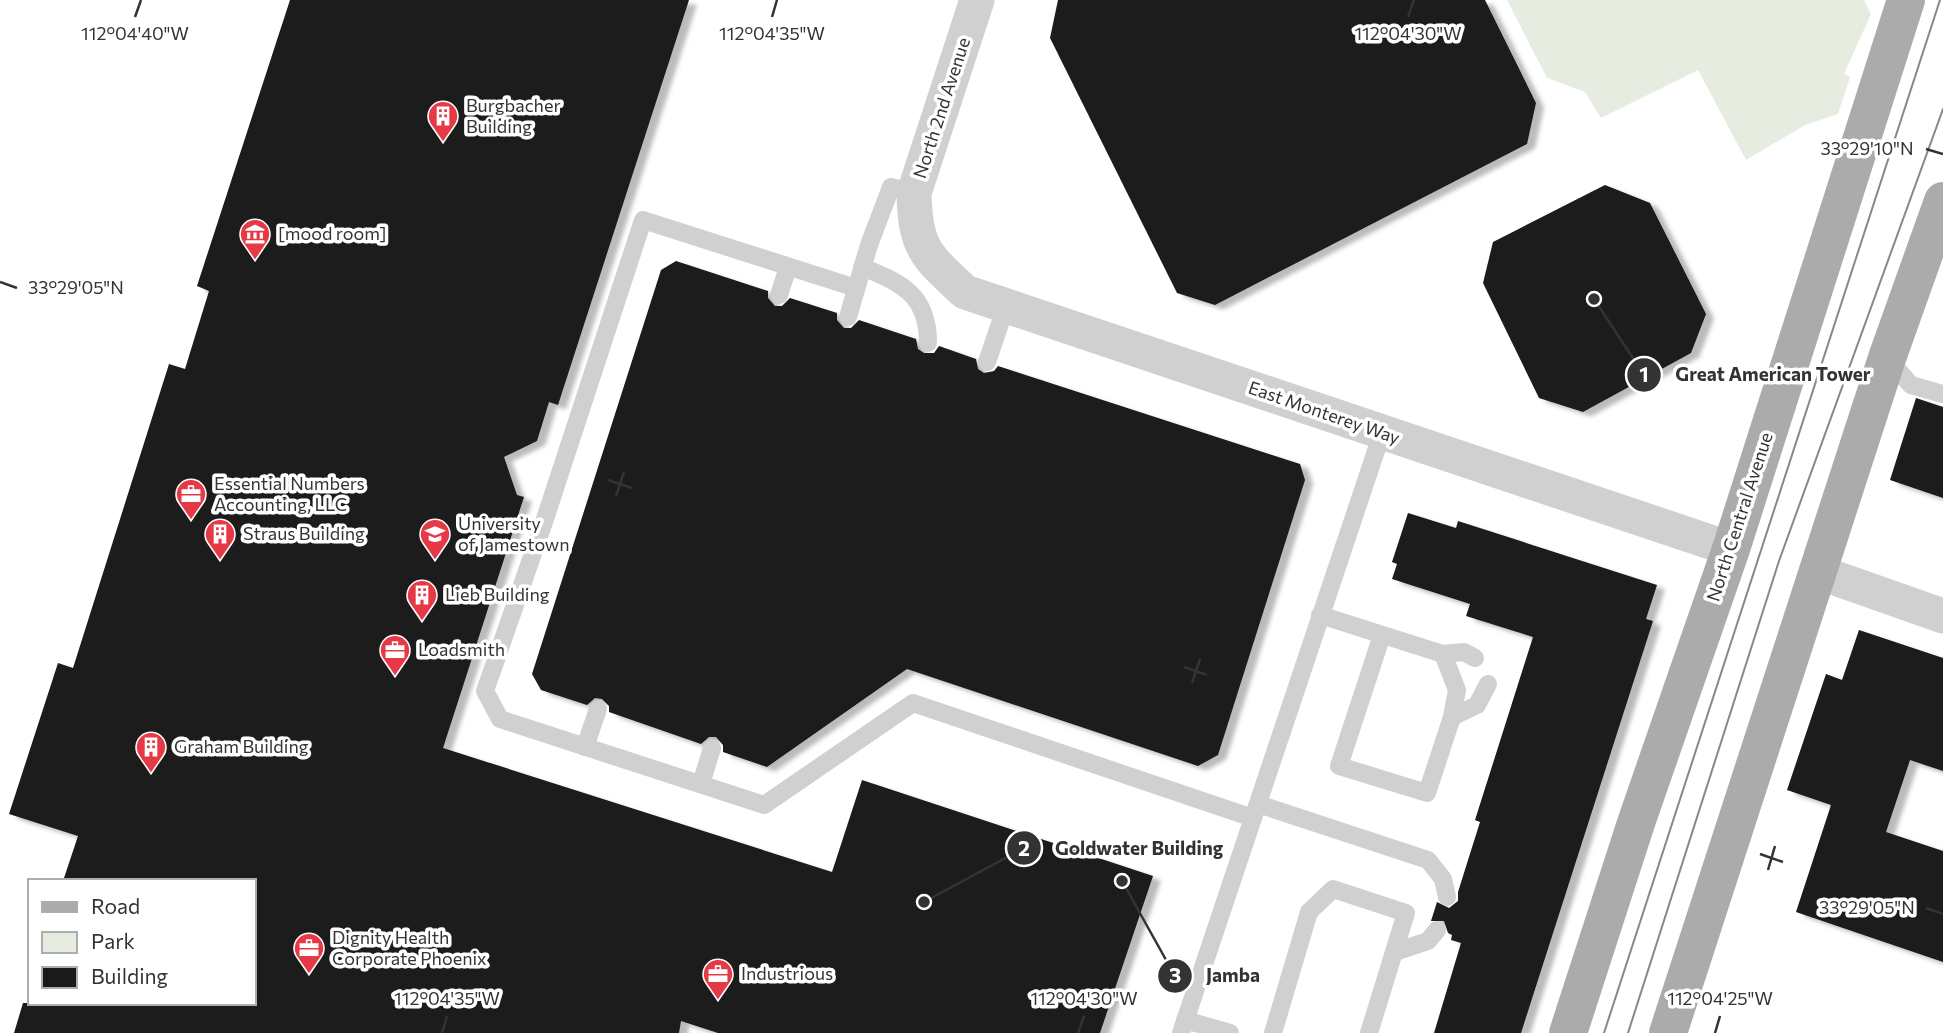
<svg xmlns="http://www.w3.org/2000/svg" width="1943" height="1033" font-family="Commissioner,sans-serif">
<style>
.green{fill:#e6ecdf}
.building{fill:#1a1a1a;filter:url(#shadow)}
.lines{fill:none;stroke-linecap:round;stroke-linejoin:round}
.service{stroke:#d0d0d0;stroke-width:18}
.minor{stroke:#d0d0d0;stroke-width:35}
.primary{stroke:#ababab;stroke-width:38}
.tram{stroke:#888;stroke-width:2}
.ticks{fill:none;stroke:#333;stroke-width:2.5}
.labels{text-anchor:middle;stroke-width:7;stroke-linejoin:round;paint-order:stroke}
.poi-label{font-size:18px;fill:#333;stroke:#fff;text-anchor:start}
.street-label{font-size:18px;fill:#333;stroke:#fff}
.ticks-label{font-size:18px;text-anchor:middle;fill:#333;stroke:#fff;stroke-width:7;stroke-linejoin:round;paint-order:stroke}
.leader{fill:none;stroke:#333;stroke-width:2.5}
.callout-dot{fill:#333;stroke:#fff;stroke-width:2.5}
.mark-label{font-size:21px;text-anchor:middle;font-weight:bold;fill:#fff}
.callout-label{font-size:19px;text-anchor:middle;font-weight:bold;fill:#333;stroke:#fff;stroke-width:7;stroke-linejoin:round;paint-order:stroke}
</style>
<defs>
<filter id="shadow"><feDropShadow dx="8" dy="4.5" stdDeviation="2" flood-color="#0004"/></filter>
</defs>
<rect width="100%" height="100%" fill="#fff"/>
<!-- green -->
<path class="green" d="M1507,0H1864L1871,14L1844,74L1850,77L1838,114L1805,125L1746,160L1698,70L1601,118L1585,92L1547,78Z"/>
<!-- building -->
<g class="building">
<path d="M290,0H689L558,405L549,402L537,441L504,457L517,495L524,497L443,748L832,872L862,780L1153,876L1100,1033H718L681,1021L679,1033H14L23,1003H254V881H63L78,836L9,814L58,663L73,668L169,364L185,369L209,291L197,286Z"/>
<path d="M1058,0H1485L1536,103L1527,144L1215,305L1177,293L1050,38Z"/>
<path d="M1605,185L1650,203L1706,314L1691,353L1583,412L1539,398L1483,283L1493,242Z"/>
<path d="M676,261L768,291V298L775,306H782L790,298L837,313V320L844,328H851L859,320L916,339L918,349L924,353H934L939,346L976,359L978,369L984,373L994,371L998,366L1300,464L1305,480L1218,755L1198,766L907,669L767,767L723,752V745L716,737H709L701,744L609,712V706L602,699L595,698L587,705L541,690L532,674L661,270Z"/>
<path d="M1916,398L1943,407V498L1890,480Z"/>
<path d="M1408,513L1456,528L1458,521L1657,585L1646,619L1653,621L1521,1033H1434L1461,943L1451,940L1452,935L1448,933L1444,921H1431L1437,902L1449,908L1458,901V892L1480,822L1475,820L1533,637L1466,616L1470,604L1392,579L1397,564L1392,562Z"/>
<path d="M1859,630L1943,658V771L1910,760L1886,832L1943,851V962L1796,912L1831,805L1787,790L1826,674L1842,680Z"/>
</g>
<g class="lines">
<!-- service -->
<g class="service">
<path d="M862,267C902,283 928,295 928,343"/>
<path d="M856,288L643,220L544,522L485,691L500,719L764,805L913,703L1253,818"/>
<path d="M779,295L788,267"/>
<path d="M848,317L869,245L891,187L914,193"/>
<path d="M1887,358L1911,385L1943,394"/>
<path d="M987,362L1006,306"/>
<path d="M1320,615L1443,654L1464,652L1475,658"/>
<path d="M1382,635L1339,766L1427,793L1452,717L1457,690L1443,654"/>
<path d="M1452,717L1477,705L1488,684"/>
<path d="M585,747L598,709"/>
<path d="M701,784L712,748"/>
<path d="M1258,804L1428,860L1443,879L1447,897"/>
<path d="M1395,952L1428,941L1437,930"/>
<path d="M1185,1020L1230,1033"/>
<path d="M1181,1033L1382,433"/>
<path d="M1273,1033L1309,912L1333,889L1406,913L1369,1033"/>
</g>
<!-- minor -->
<g class="minor">
<path d="M977,0L914,193C915,248 926,256 965,292L1731,549"/>
<path d="M1818,572L1943,616"/>
</g>
<!-- primary -->
<g class="primary">
<path d="M1568,1033L1636,823L1731,549L1906,0"/>
<path d="M1668,1033L1887,358L1943,201"/>
</g>
<!-- tram -->
<g class="tram">
<path d="M1604,1033L1940,0"/>
<path d="M1628,1033L1779,561L1943,109"/>
</g>
</g>
<!-- ticks -->
<path class="ticks" d="M135,17L141,0M772,17L777,0M1408,17L1414,0M1926,149L1943,154M0,282L17,288M608,480L632,488M616,496L624,472M1184,667L1207,675M1192,683L1200,659M1760,854L1783,862M1768,870L1775,846M1926,908L1943,914M442,1033L447,1016M1078,1033L1084,1016M1715,1033L1720,1016"/>
<!-- icons -->
<defs>
<g id="building-pin" transform="scale(1.575)"><path d="M0 17L-7.5 6A9.5 9.5 0 1 1 7.5 6Z" fill="#e63946" stroke="#fff"/><path d="M-4-6H4V6H1V3H-1V6H-4ZM-2.5-4.3h1.7v1.8h-1.7ZM.8-4.3h1.7v1.8H.8ZM-2.5-1h1.7V.8h-1.7ZM.8-1h1.7V.8H.8Z" fill="#fff"/></g>
<g id="museum-pin" transform="scale(1.575)"><path d="M0 17L-7.5 6A9.5 9.5 0 1 1 7.5 6Z" fill="#e63946" stroke="#fff"/><path d="M0-6L6-3V-2H-6V-3ZM-5-1h2V3h-2ZM-1-1h2V3h-2ZM3-1h2V3H3ZM-6 4H6V6H-6Z" fill="#fff"/></g>
<g id="office-pin" transform="scale(1.575)"><path d="M0 17L-7.5 6A9.5 9.5 0 1 1 7.5 6Z" fill="#e63946" stroke="#fff"/><path d="M-6-3h4V-5.5h4V-3h4V5H-6ZM-1-4.5V-3h2v-1.5ZM-6 0V1H6V0Z" fill="#fff"/></g>
<g id="university-pin" transform="scale(1.575)"><path d="M0 17L-7.5 6A9.5 9.5 0 1 1 7.5 6Z" fill="#e63946" stroke="#fff"/><path d="M0-5L7-2L0 1L-7-2ZM-4 1L0 2.5L4 1V4Q0 6-4 4Z" fill="#fff"/></g>
</defs>
<g fill-rule="evenodd">
<use href="#building-pin" x="443" y="116"/>
<use href="#museum-pin" x="255" y="234"/>
<use href="#office-pin" x="191" y="494"/>
<use href="#building-pin" x="220" y="534"/>
<use href="#university-pin" x="435" y="534"/>
<use href="#building-pin" x="422" y="595"/>
<use href="#office-pin" x="395" y="650"/>
<use href="#building-pin" x="151" y="747"/>
<use href="#office-pin" x="309" y="948"/>
<use href="#office-pin" x="718" y="974"/>
</g>
<g class="labels">
<!-- poi labels -->
<g class="poi-label">
<text x="466" y="112">Burgbacher<tspan x="466" dy="21">Building</tspan></text>
<text x="278" y="240">[mood room]</text>
<text x="214" y="490">Essential Numbers<tspan x="214" dy="21">Accounting, LLC</tspan></text>
<text x="458" y="530">University<tspan x="458" dy="21">of Jamestown</tspan></text>
<text x="243" y="540">Straus Building</text>
<text x="445" y="601">Lieb Building</text>
<text x="418" y="656">Loadsmith</text>
<text x="174" y="753">Graham Building</text>
<text x="332" y="944">Dignity Health<tspan x="332" dy="21">Corporate Phoenix</tspan></text>
<text x="741" y="980">Industrious</text>
</g>
<!-- street labels -->
<g class="street-label">
<text transform="translate(942 108) rotate(-72)" y="6">North 2nd Avenue</text>
<text transform="translate(1324 413) rotate(19)" y="6">East Monterey Way</text>
<text transform="translate(1740 517) rotate(-72)" y="6">North Central Avenue</text>
</g>
</g>
<g class="ticks-label">
<text x="135" y="40">112°04'40"W</text>
<text x="772" y="40">112°04'35"W</text>
<text x="1408" y="40">112°04'30"W</text>
<text x="1867" y="155">33°29'10"N</text>
<text x="76" y="294">33°29'05"N</text>
<text x="1867" y="914">33°29'05"N</text>
<text x="447" y="1005">112°04'35"W</text>
<text x="1084" y="1005">112°04'30"W</text>
<text x="1720" y="1005">112°04'25"W</text>
</g>
<!-- callouts -->
<path class="leader" d="M1594 299L1644 375M924 902L1024 848M1122 881L1175 976"/>
<g class="callout-dot">
<circle cx="1594" cy="299" r="7"/>
<circle cx="924" cy="902" r="7"/>
<circle cx="1122" cy="881" r="7"/>
<circle cx="1644" cy="375" r="18"/>
<circle cx="1024" cy="848" r="18"/>
<circle cx="1175" cy="976" r="18"/>
</g>
<g class="mark-label">
<text x="1644" y="382">1</text>
<text x="1024" y="856">2</text>
<text x="1175" y="983">3</text>
</g>
<g class="callout-label">
<text x="1773" y="381">Great American Tower</text>
<text x="1139" y="855">Goldwater Building</text>
<text x="1233" y="982">Jamba</text>
</g>
<!-- legend -->
<rect x="28" y="879" width="228" height="126" fill="#ffffff" stroke="#adadad" stroke-width="2"/>
<rect x="42" y="902" width="35" height="10" fill="#ababab" stroke="#adadad" stroke-width="2"/>
<text x="91" y="914" font-size="21" fill="#333333">Road</text>
<rect x="42" y="932" width="35" height="21" fill="#e6ecdf" stroke="#adadad" stroke-width="2"/>
<text x="91" y="949" font-size="21" fill="#333333">Park</text>
<rect x="42" y="967" width="35" height="21" fill="#1a1a1a" stroke="#adadad" stroke-width="2"/>
<text x="91" y="984" font-size="21" fill="#333333">Building</text>
</svg>
